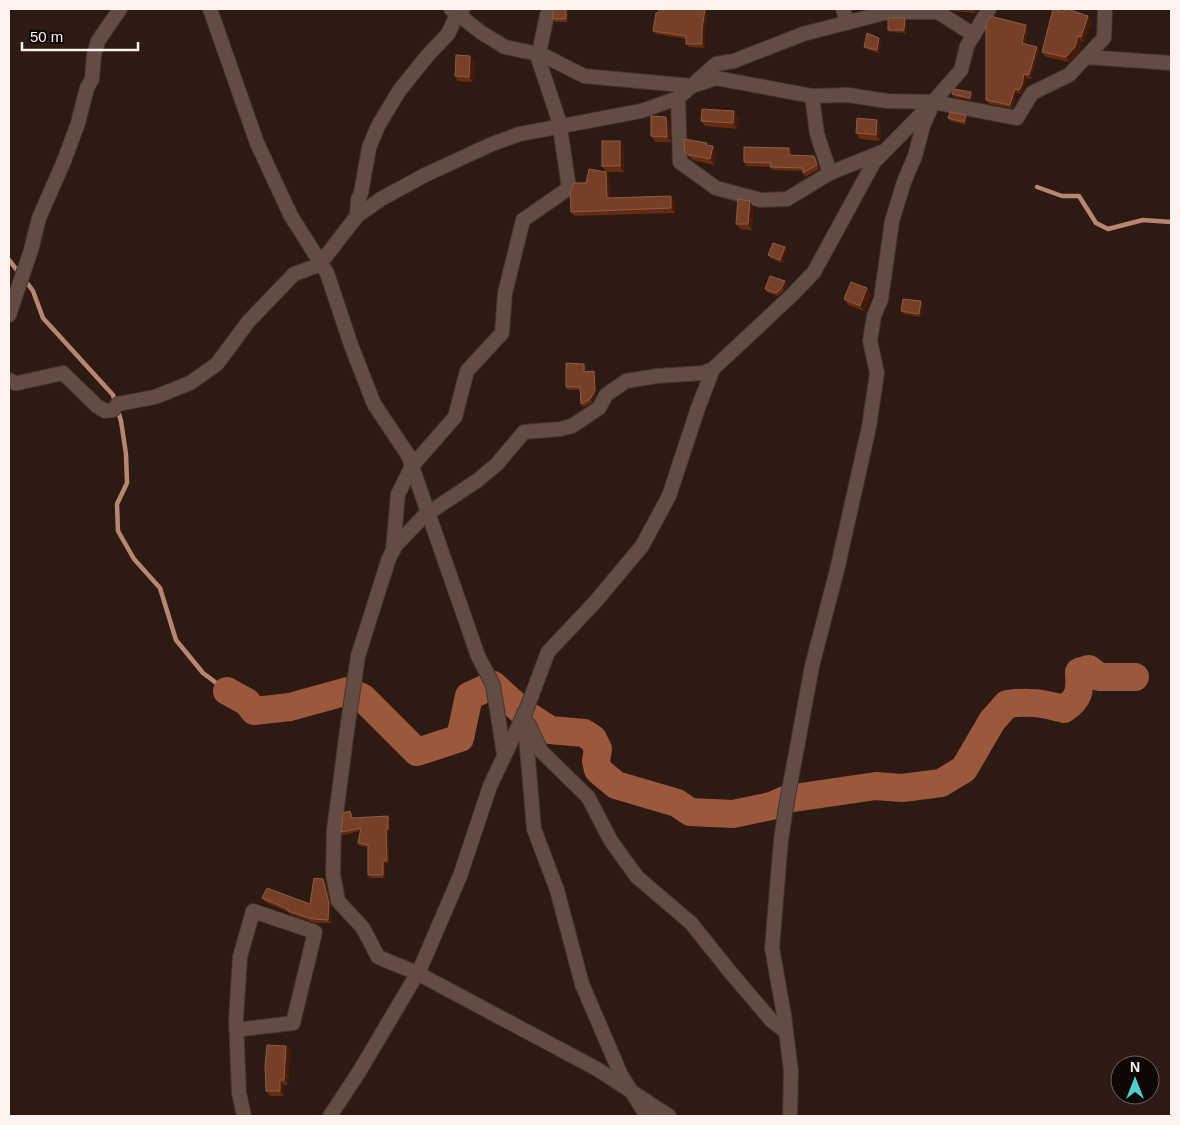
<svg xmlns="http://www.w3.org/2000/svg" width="1180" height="1125" font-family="Helvetica,sans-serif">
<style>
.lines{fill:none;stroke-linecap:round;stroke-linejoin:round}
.stream{stroke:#b98672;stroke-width:4.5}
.river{stroke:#9c583d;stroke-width:28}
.street-casing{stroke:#433430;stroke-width:16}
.street{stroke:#624c43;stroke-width:14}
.wall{fill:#652b11}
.shaded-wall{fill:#481b08}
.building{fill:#764028;stroke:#8b5c47}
</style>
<rect width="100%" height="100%" fill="#2d1a13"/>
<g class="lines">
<!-- stream -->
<g class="stream">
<path d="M1037,187L1062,196H1079L1096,223L1108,229L1143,220L1171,222"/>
<path d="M9,260L20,274"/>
<path d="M25,280L33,291L43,318L113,395L121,421L126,454L127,483L117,504L118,531L134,559L160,588L176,640L203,673L227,691"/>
</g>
<!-- river -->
<path class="river" d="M227,691L247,702L254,711L290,707L348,691L363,698L417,752L460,738L469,696L493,685L524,713L550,730L584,733L593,739L598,749L596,761L598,770L616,785L677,803L690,812L733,814L771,806L787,799L876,786L902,788L941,783L964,769L992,721L1007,704C1029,701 1042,703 1064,709C1080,698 1080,691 1079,672L1089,669L1099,677H1135"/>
<!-- street casing -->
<g class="street-casing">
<g id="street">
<path d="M210,9L257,143L291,216L327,273L351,345L374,404L408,455L478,656L493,685L504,754"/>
<path d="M451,9L482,33L505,47L543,55L584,76L692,86L716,78L812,96L848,95L887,101L933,102L1017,118L1032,93L1069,75L1104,38L1105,9"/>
<path d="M843,9L847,23"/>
<path d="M1086,57L1171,63"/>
<path d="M812,96L817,134L830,173"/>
<path d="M678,98L680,162L716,188L761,200L787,199L830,173L882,152"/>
<path d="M357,216L358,200L361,193L369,148L378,126L399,91L428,55L448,34L455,19L463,9"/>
<path d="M9,315L31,250L39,218L64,161L78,123L87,88L92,79L94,55L98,41L120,9"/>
<path d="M9,380L15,383H18L63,373L97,406L105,411L113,410L118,404L155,397L190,383L217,364L248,322L294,274L319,265L357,216L381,199L425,175L492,144L520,134L641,111L678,98L716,64L734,61L803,34L888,12H938L974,35"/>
<path d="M393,550L398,494L412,466L455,417L467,371L502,333L505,293L523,220L569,188L559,121L538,58L547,15"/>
<path d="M524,713L534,829L557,890L582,984L621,1075L647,1116"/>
<path d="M529,725L541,751L588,797L611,841L637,877L691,923L731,973L771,1020L786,1032"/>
<path d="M236,1030L293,1023L315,932L253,911L240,957L236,1019L239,1093L244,1116"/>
<path d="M330,1116L359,1072L420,969L460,876L490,786L527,708L548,652L596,601L642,546L669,496L698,408L713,369"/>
<path d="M669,1116L597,1069L417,973L378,957L363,928L338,901L333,874L334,830L347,730L358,656L389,558L396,545L424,516L478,480L497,464L524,432L560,429L572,426L599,408L606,395L626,381L657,376L703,373L713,369L792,295L814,272L874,162L933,102L961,70L967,46L989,9"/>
<path d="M790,1116L791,1071L784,1015L772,948L781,840L786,807L812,666L837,570L869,427L877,373L870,341L874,316L881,299L892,221L904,182L915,156L923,126L930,110"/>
</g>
</g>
<!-- street -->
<use href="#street" class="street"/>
</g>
<!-- wall -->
<g class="wall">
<path d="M951,9H979L976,13L953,11Z"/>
<path d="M568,10V22H555L553,19Z"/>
<path d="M1064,12L1088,16L1092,21L1084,42L1081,41L1079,52L1069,62L1046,57L1042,52Z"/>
<path d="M658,13L705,32V48L689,47L686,44V39L656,34L653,31Z"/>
<path d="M907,21L906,33L890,32L888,30Z"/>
<path d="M1028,28L1025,44L1037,47L1039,50L1031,79L1027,78L1024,89L1021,94L1017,93L1013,108L989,104L986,100Z"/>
<path d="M881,41L879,53L866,49L864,47Z"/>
<path d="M474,61L473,82L458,81L455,76Z"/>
<path d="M971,92L973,95L972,100L954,97L952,94Z"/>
<path d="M734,111L738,117L737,129L705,126L701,121Z"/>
<path d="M948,118H968L966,125L950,121Z"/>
<path d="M877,120L881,126L880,141L860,139L856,133Z"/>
<path d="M670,122L671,142H655L651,136Z"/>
<path d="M709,145L713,146L716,152L714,165L693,160L689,157L685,152Z"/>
<path d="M624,147V172H606L609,176L610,198L671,196L674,200L675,213L574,216L571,212L586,183L606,172L602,166Z"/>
<path d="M789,148L792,151V155L814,156L816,159L819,169L805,177L803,173V171L773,170L770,167L746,166L744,162Z"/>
<path d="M750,201L753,207L752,230L740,229L736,224Z"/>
<path d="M785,247L787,250L782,263L770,258L768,255Z"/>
<path d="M787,284L784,290L778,296L767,292L765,289Z"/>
<path d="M867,288L871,294L864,311L848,305L844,299Z"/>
<path d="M921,301L923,304L921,317L903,314L901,311Z"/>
<path d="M586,367V371L596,374V394L592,402L583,407L581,404L580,390H568L566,387Z"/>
<path d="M350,811L352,814L353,818L388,816L390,819V831H388L389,863H385V878H370L368,875V847L360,846L358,843L360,831L343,835L341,832Z"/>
<path d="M323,879L326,883L331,906V923H315L290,914L288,912L265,902L262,898L310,904Z"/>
<path d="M286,1046L290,1050L288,1085H284V1096H270L266,1091Z"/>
</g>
<!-- shaded-wall -->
<g class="shaded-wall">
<path d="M566,9L568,10V22L566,19Z"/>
<path d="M705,9H708L705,32V48L702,44V29Z"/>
<path d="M973,9H979L976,13Z"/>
<path d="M1088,16L1092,21L1084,42L1081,37Z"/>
<path d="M905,18L907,21L906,33L904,30Z"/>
<path d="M1026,25L1028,28L1024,46L1022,43Z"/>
<path d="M1078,36L1081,41L1079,52L1069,62L1066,57Z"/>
<path d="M879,38L881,41L879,53L877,50Z"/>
<path d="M1037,47L1039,50L1031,79L1029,75Z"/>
<path d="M470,56L474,61L473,82L469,77Z"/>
<path d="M1024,74L1027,78L1024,89L1021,94L1019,90Z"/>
<path d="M1015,89L1017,93L1013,108L1010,105Z"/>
<path d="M971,92L973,95L972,100L970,98Z"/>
<path d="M734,111L738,117L737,129L733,123Z"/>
<path d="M966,115L968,118L966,125L964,122Z"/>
<path d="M666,117L670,122L671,142L667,137Z"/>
<path d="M877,120L881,126L880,141L876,135Z"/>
<path d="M620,141L624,147V172L620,166Z"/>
<path d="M713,146L716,152L714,165L710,159Z"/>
<path d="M789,148L792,151L791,158L789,155Z"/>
<path d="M814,156L816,159L819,169L817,165Z"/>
<path d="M606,172L609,176L610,203L607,198Z"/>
<path d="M671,196L674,200L675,213L671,208Z"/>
<path d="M750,201L753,207L752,230L748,224Z"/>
<path d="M785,247L787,250L782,263L780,260Z"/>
<path d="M785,281L787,284L784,290L782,287Z"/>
<path d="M867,288L871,294L864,311L860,306Z"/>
<path d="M921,301L923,304L921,317L919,314Z"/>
<path d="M584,364L586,367V374L584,372Z"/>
<path d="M594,371L596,374V394L592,402L590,399Z"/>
<path d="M388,816L390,819V831L388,829Z"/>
<path d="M386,829L388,831L389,863L387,860Z"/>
<path d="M383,861L385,863V878L383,875Z"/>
<path d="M323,879L326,883L331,906V923L328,920Z"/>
<path d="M286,1046L290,1050L288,1085L284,1080Z"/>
<path d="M280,1080L284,1085V1096L280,1091Z"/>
</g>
<!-- building -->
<g class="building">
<rect x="553" y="9" width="13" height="10"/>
<path d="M659,9H705L702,29V44H686V36L653,31L656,13H658Z"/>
<path d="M1053,9L1064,12V9H1067L1088,16L1081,37L1078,36L1075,47L1066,57L1042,52Z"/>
<path d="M990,16L1026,25L1022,43L1037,47L1029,75L1024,74L1022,85L1019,90L1015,89L1010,105L986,100V23Z"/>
<path d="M888,18H905L904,30H888Z"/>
<path d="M867,33L879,38L877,50L864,47Z"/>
<path d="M456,55L470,56L469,77L455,76Z"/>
<path d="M954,89L971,92L970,98L952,94Z"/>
<path d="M702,109L734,111L733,123L701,121Z"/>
<path d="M950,112L966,115L964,122L948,118Z"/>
<path d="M651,116L666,117L667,137L651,136Z"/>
<path d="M857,118L877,120L876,135L856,133Z"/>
<path d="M684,139L707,143L706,145L713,146L710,159L689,155L685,152Z"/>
<rect x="602" y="141" width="18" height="25"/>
<path d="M744,147L789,148V155L814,156L817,165L803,173V168L770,167L771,163L744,162Z"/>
<path d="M589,169L606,172L607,198L671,196V208L571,212L570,191L574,183H586Z"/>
<path d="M738,199L750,201L748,224H736Z"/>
<path d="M773,243L785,247L780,260L768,255Z"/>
<path d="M770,276L785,281L782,287L776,293L765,289Z"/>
<path d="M851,282L867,288L860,306L844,299Z"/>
<path d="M903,299L921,301L919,314L901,311Z"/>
<path d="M566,363L584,364V372L594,371L595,391L590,399L581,404L580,387H566Z"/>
<path d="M350,811L352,818L388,816V829H386L387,860L383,861V875H368V845L358,843L361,828L341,832L343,813Z"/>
<path d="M314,878L323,879L329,903L328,920L313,919L288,911V909L262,898L267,888L310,904Z"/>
<path d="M267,1045L286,1046L284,1080H280V1091H266L265,1066Z"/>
</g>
<!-- border -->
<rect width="1180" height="1125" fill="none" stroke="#fdf2ee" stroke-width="20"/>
<!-- north arrow -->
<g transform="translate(1135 1080)"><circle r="24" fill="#0f0705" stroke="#6e6562"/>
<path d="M0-4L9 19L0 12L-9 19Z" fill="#53cdca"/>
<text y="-8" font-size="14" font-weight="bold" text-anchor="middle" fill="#fdf2ee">N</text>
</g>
<!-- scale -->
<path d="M22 42v8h116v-8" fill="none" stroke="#fdf2ee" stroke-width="2.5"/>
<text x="30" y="42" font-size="15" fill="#fdf2ee" stroke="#0f0705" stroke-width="4" paint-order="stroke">50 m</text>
</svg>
